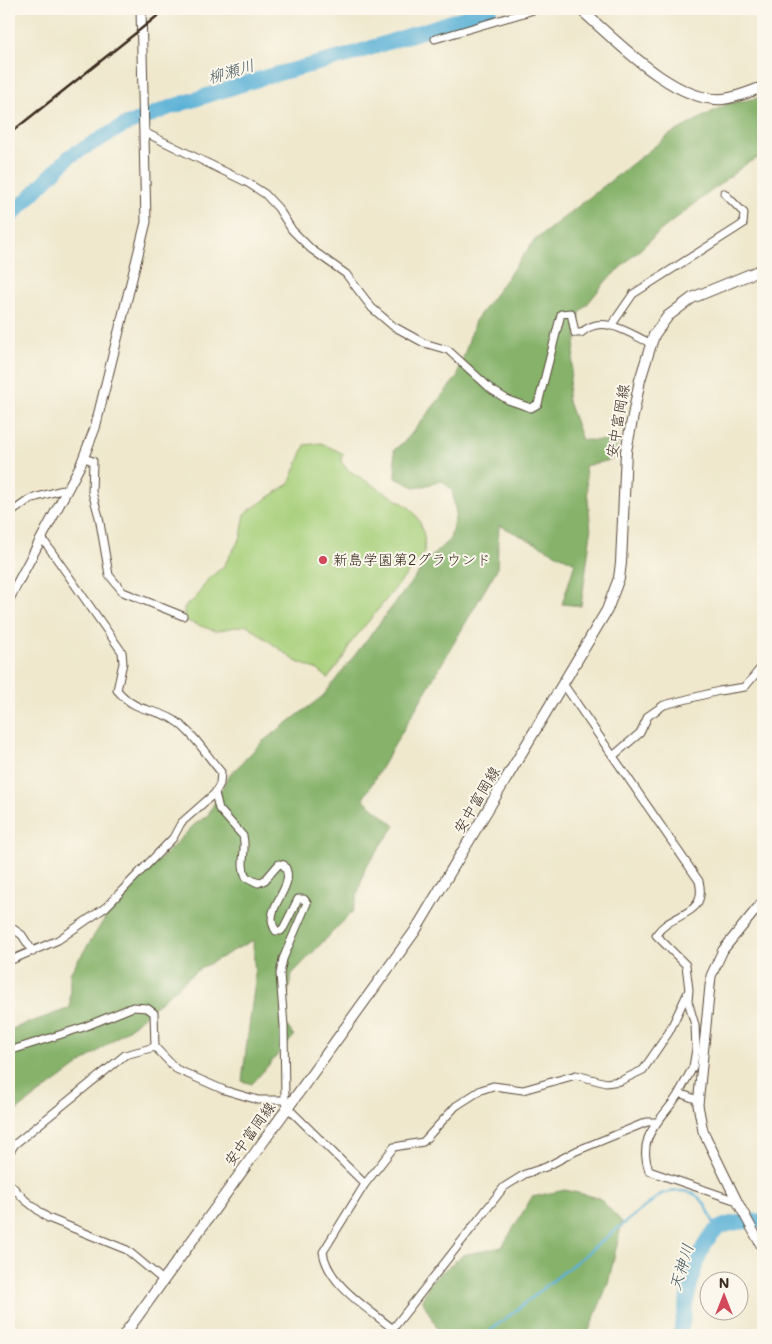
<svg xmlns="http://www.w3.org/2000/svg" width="772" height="1344" font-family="Mali,'Klee One',sans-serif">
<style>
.green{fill:#a8d07b;stroke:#727d4c}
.forest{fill:#86b26b;stroke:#606e44}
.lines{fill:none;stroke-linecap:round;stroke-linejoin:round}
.stream{stroke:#59b0d6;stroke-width:2.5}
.river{stroke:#59b0d6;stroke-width:15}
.minor-casing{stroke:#564638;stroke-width:9}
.tertiary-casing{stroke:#564638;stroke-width:11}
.secondary-casing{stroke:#564638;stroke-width:12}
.minor{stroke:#fff;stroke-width:7}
.tertiary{stroke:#fff;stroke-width:9}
.secondary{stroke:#fff;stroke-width:10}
.rail{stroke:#3b2a1e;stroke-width:2.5}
.poi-dot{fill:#d1495b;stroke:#fbf7ec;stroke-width:2}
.labels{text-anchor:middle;stroke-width:4;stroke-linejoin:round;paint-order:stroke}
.street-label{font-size:15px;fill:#3b2a1e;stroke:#fbf7ec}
.poi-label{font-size:15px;fill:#3b2a1e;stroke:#fbf7ec;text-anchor:start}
.water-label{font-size:16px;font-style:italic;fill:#46595e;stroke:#fbf7ec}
</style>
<rect width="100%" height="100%" fill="#fbf7ec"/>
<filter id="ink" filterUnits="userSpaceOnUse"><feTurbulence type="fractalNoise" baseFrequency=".02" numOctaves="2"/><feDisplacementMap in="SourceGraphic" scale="10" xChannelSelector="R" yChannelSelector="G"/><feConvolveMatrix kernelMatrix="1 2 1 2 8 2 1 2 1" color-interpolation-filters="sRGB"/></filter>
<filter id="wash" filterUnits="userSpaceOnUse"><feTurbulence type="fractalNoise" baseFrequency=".0096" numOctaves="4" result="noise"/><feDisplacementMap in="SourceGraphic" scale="20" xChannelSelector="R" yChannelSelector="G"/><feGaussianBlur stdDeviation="1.12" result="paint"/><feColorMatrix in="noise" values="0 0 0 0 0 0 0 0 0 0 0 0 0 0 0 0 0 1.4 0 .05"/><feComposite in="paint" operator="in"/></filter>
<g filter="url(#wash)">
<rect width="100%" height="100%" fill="#efe8cd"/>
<!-- green -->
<path class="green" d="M321,443L344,454L341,458L342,463L348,470L409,507C422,521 426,535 424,553L350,644L346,654L328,678L318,670L297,662L247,625L215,631L184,620V607L196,598L208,579L223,567L241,537L245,513L289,484L305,445Z"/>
<!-- forest -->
<g class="forest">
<path d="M763,97V156L747,163L660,231L606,281L580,313L567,399L582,440L619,441L611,460L585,466L591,532L581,606L562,604L575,563L499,525L497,569L363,799L395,826L365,868L353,911L292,974L282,1019L294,1036L252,1084L242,1081L255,981L253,940L196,971L131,1027L9,1116V1030L70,1008V973L111,909L194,825L208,815L228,777L262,742L323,696L430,558L450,539L456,514L452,490L442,481L416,488L396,478L394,450L407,439L457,377L475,321L534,241L669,135L727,104Z"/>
<path d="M565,1190L599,1198L622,1222L608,1284L587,1335H441L422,1300L430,1282L463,1255L502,1247L532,1197Z"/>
</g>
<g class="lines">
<!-- stream -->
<path class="stream" d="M485,1335L661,1194C697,1184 705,1199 716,1230"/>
<!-- river -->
<g class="river">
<path d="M9,218L70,156L123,126L171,107L269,76L346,56L490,9"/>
<path d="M680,1335C686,1307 693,1251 715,1231C726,1221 750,1221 763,1221"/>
</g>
</g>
</g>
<g filter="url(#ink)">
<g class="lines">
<!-- minor casing -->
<g class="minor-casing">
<g id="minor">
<path d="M435,39L537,9"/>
<path d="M146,133L248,183L265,194L278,208L292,230L311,249L346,274L372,308L393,326L424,343L448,350L492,390L508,400L531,408L538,404L561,314L571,313L575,333H581C602,313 628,333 650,343"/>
<path d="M611,326L633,294L743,224L744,213L724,193"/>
<path d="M84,458L93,461L92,492L99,517L109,575L123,592L183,616"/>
<path d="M9,514L30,499L69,488"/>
<path d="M564,685L699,881C708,918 671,911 656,935L686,965L689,990L688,1001L695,1025L696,1049L693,1067L679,1093"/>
<path d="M613,756L640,733L648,716L664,705L719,691L745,687L763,665"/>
<path d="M215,793L219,809L243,836C247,850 239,863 246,877L258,883L265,880L279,864L284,865C299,887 260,908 276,931H281L284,927L298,899H304L307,903L283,959L280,974L284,1026L285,1100L288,1108L365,1184L323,1252C328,1285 369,1309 393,1329"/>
<path d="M9,926L22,935L33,952"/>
<path d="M9,961L58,940L106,907L173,838L181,823L215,793L220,784L221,772C207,756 193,732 174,720C153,707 137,714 117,690L123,663L122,652L42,538"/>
<path d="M9,1051L84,1027L133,1007L147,1008L154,1013L155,1047L176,1069L224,1090L258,1100H285"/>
<path d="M698,1100L679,1093C662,1122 636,1133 649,1171L737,1201"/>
<path d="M9,1153L15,1144L125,1055L155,1047"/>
<path d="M9,1183L25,1200L48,1218L127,1250L163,1280"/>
<path d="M365,1184L394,1147L423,1142L456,1106L481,1090L493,1086L523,1090L576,1075L606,1083L620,1081L643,1070L669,1032L688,992"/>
<path d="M388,1335L504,1187L525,1174L546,1167L576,1151L647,1122H655"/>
</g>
</g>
<!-- tertiary casing -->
<g class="tertiary-casing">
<g id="tertiary">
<path d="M9,599L81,464L95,428L146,222L141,9"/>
<path d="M763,901L723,950L711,976L698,1105L703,1131L737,1201L763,1249"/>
</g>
</g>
<!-- secondary casing -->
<g class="secondary-casing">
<g id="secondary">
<path d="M580,9C615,39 674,103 723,99C736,98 751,91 763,87"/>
<path d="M124,1335L415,931L607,610L619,578L621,563L626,451L640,380L654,335L668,316L692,298L763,269"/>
</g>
</g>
<!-- minor -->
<use href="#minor" class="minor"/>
<!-- tertiary -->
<use href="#tertiary" class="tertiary"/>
<!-- secondary -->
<use href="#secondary" class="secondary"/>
<!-- rail -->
<path class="rail" d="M9,134L166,9"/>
</g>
</g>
<!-- markers -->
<circle class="poi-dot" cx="323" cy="560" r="5"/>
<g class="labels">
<!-- street labels -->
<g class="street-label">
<text transform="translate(618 421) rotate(-80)" y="5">安中富岡線</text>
<text transform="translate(477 800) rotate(-59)" y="5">安中富岡線</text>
<text transform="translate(250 1134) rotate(-54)" y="5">安中富岡線</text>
</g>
<!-- poi labels -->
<g class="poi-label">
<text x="333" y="565">新島学園第2グラウンド</text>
</g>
<!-- water labels -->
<g class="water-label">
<text transform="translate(231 71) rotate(-16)" y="6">柳瀬川</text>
<text transform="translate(681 1267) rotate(-73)" y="6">天神川</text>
</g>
</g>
<!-- margin -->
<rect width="772" height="1344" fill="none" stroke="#fbf7ec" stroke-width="30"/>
<!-- north arrow -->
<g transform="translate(724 1296)"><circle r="24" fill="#fbf7ec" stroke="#aea59a"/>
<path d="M0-4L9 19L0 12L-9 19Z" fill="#d1495b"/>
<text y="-8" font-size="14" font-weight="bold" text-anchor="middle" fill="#3b2a1e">N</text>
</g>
</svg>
